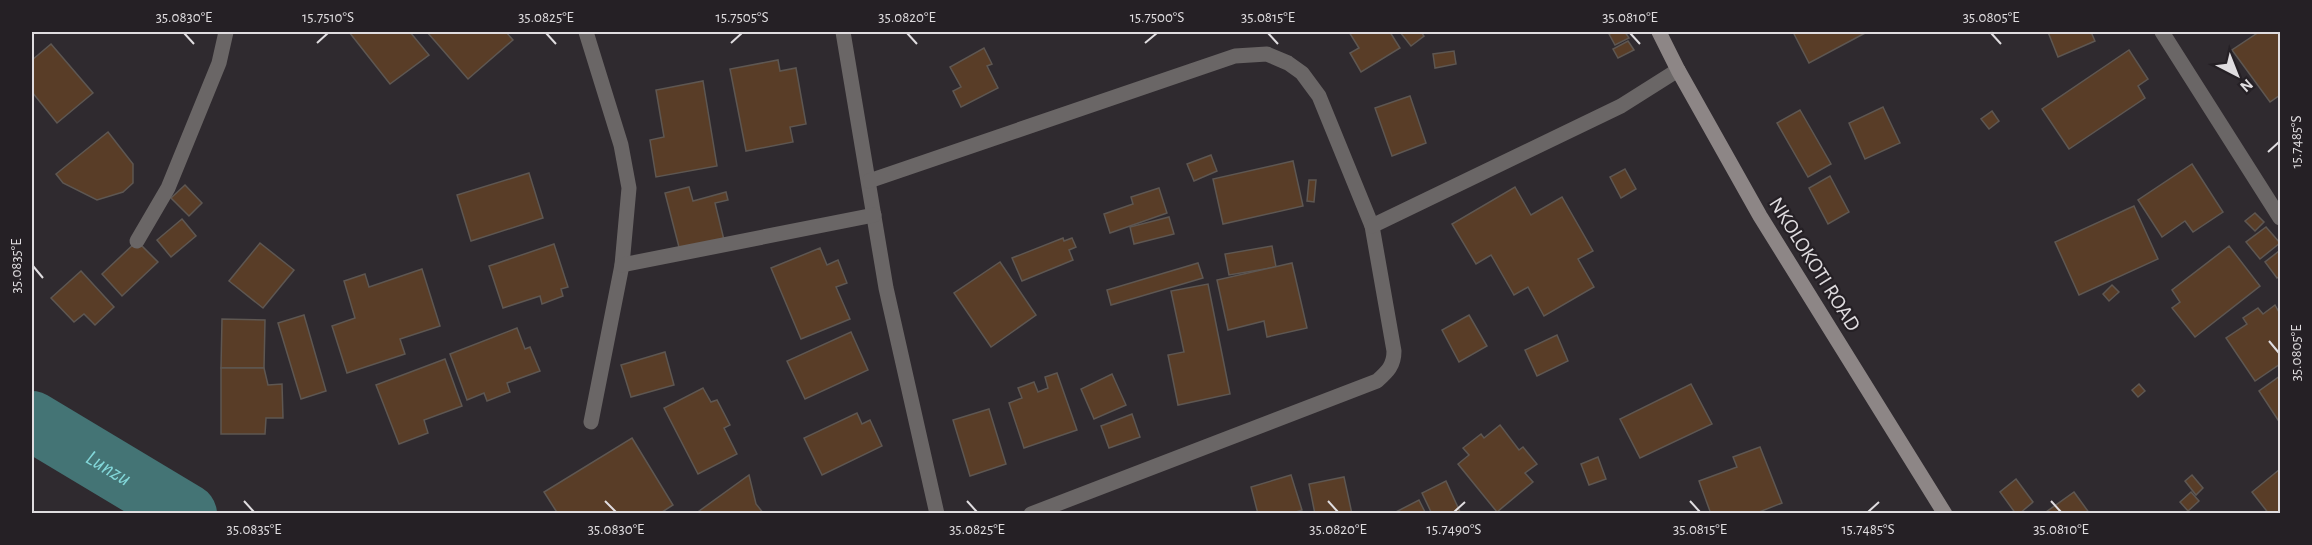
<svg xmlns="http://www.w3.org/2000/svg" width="2312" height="545" font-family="'Alegreya Sans',sans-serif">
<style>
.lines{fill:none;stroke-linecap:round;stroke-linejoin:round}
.river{stroke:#447475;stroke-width:60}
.building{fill:#593d27;stroke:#5e5752;stroke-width:1.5}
.street{stroke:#6a6666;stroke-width:15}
.secondary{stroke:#8d8686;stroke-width:15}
.ticks{fill:none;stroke:#e0dde0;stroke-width:2}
.labels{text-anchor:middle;stroke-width:4.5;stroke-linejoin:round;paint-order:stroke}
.street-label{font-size:21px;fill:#e0dde0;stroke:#252025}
.water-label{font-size:22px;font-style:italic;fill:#83d7d9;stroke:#252025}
.neatline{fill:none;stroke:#e0dde0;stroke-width:2}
.ticks-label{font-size:15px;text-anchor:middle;fill:#e0dde0}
</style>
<rect width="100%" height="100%" fill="#2f2a2f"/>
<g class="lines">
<!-- river -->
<path class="river" id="s1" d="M32,421L187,514"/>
</g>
<!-- building -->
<g class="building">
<path d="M349,32H410L429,55L390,84Z"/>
<path d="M427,32H506L513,40L468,79Z"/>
<path d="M1349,32H1390L1400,48L1361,72L1350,53L1359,48Z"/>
<path d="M1400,32H1421L1424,36L1411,46Z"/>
<path d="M1615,32H1625L1629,38L1615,45L1609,34Z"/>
<path d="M1793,32H1867L1809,63Z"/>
<path d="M2048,32H2091L2095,41L2058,57Z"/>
<path d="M2259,32H2279L2280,33V95L2270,102L2232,50Z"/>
<path d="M1628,41L1634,50L1618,58L1613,49Z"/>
<path d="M51,44L93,93L57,123L32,92V60Z"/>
<path d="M984,48L992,64L987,66L998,88L961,107L953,91L961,87L950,67Z"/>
<path d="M2129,50L2148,79L2138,86L2145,98L2069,149L2042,109Z"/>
<path d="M1454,51L1456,64L1435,68L1433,54Z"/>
<path d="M778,60L780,71L796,68L806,124L790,127L793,142L746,151L730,69Z"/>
<path d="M703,81L717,166L656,177L650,140L664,137L656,90Z"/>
<path d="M1410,96L1426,143L1392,156L1375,108Z"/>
<path d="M1883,107L1900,143L1865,159L1849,123Z"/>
<path d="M1800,110L1831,164L1808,177L1777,123Z"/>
<path d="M1992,111L1999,121L1989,129L1981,119Z"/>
<path d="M108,132L133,164V183L123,192L97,200L63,183L56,174Z"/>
<path d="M1211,155L1217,171L1194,181L1187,164Z"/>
<path d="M1293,161L1303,206L1223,224L1213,179Z"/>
<path d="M2192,164L2223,212L2193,232L2185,221L2162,237L2138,200Z"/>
<path d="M1625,169L1636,189L1621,198L1610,177Z"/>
<path d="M529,173L543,218L471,241L457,195Z"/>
<path d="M1830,176L1849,212L1828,224L1809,188Z"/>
<path d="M1309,180H1316L1314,202L1307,201Z"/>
<path d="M185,185L202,203L189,216L171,198Z"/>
<path d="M689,187L693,201L726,192L728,200L715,203L724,240L680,251L665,193Z"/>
<path d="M1515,187L1531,215L1562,197L1593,251L1578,259L1594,287L1544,316L1528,287L1514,295L1491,255L1476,264L1452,224Z"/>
<path d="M1159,188L1167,213L1110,233L1104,214L1133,204L1131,197Z"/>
<path d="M2134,206L2158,259L2079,295L2055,242Z"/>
<path d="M2255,213L2264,222L2255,231L2245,221Z"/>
<path d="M1169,217L1174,234L1134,244L1130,227Z"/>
<path d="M182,219L196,236L171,257L157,240Z"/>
<path d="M2266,227L2280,243L2260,259L2246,242Z"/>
<path d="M1063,238L1064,241L1072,238L1076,247L1069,250L1073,260L1022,281L1012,258Z"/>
<path d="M137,241L158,262L122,296L102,274Z"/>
<path d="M260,243L294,270L263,308L229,281Z"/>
<path d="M554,244L568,287L561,289L563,296L542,304L540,296L503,308L489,266Z"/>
<path d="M1272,246L1276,267L1229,275L1225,254Z"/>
<path d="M2229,246L2260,286L2195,337L2172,308L2180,302L2172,290Z"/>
<path d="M820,248L827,265L838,260L847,283L836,287L850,319L801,339L771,268Z"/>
<path d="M2279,251L2280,276L2277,278L2265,262Z"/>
<path d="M1000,262L1036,315L991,347L954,293Z"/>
<path d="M1198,263L1203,278L1111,305L1107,290Z"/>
<path d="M1292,263L1307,328L1267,337L1264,321L1228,330L1217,280Z"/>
<path d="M422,269L440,326L400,339L405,354L347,373L332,326L355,318L344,281L365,274L369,287Z"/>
<path d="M81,271L114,307L95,325L84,314L74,322L51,298Z"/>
<path d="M1208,284L1230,394L1178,405L1168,355L1184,352L1171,291Z"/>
<path d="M2112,285L2119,292L2109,301L2103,294Z"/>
<path d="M2275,305L2280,314V364L2255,381L2226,338L2247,324L2243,318L2258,308L2263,314Z"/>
<path d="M304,315L326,391L301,399L278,323Z"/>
<path d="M1469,315L1487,346L1459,362L1442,330Z"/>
<path d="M222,319L265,320L264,368H221Z"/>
<path d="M517,328L525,349L530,347L540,371L507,383L510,392L487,401L484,393L467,400L450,354Z"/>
<path d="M851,332L868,370L805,399L787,361Z"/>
<path d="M1557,335L1568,361L1537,376L1525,350Z"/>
<path d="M665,352L674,385L631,397L621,365Z"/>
<path d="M445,359L462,406L424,420L428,433L399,444L376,385Z"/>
<path d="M221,368H264L268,385L282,384L283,418H266L265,434H221Z"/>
<path d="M1057,373L1077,430L1024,448L1009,403L1022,398L1018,388L1034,382L1038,392L1048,388L1045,377Z"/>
<path d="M1112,374L1126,405L1094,419L1081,389Z"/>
<path d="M2280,376V423L2259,391Z"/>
<path d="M1691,384L1712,424L1640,458L1620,419Z"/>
<path d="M2139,384L2145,391L2138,397L2132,390Z"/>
<path d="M703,388L711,402L717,400L730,425L724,428L737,454L698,474L664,408Z"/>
<path d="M989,409L1006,464L970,476L953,420Z"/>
<path d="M857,413L862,424L870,420L882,446L822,475L804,438Z"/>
<path d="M1132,414L1140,437L1109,448L1101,426Z"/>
<path d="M1500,425L1519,450L1523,447L1537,464L1525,473L1533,482L1497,512L1458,464L1469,455L1463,448L1481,434L1484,438Z"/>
<path d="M632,438L673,505L659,514H558L544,492Z"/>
<path d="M1760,447L1782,503L1754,514H1711L1699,481L1737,467L1733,457Z"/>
<path d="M1598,457L1606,479L1589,485L1581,464Z"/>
<path d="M2280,469V514H2269L2252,492Z"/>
<path d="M749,475L756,504L764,514H695Z"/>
<path d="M1291,475L1302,510L1290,514H1258L1251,487Z"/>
<path d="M2192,475L2203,488L2196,495L2185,481Z"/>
<path d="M1344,477L1352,514H1315L1309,484Z"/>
<path d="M2016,479L2033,502L2019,514H2016L2000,492Z"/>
<path d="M1446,481L1461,514H1432L1422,493Z"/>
<path d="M2074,492L2090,514H2047L2046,512Z"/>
<path d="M2191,492L2199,501L2188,511L2180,502Z"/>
<path d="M1419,500L1426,514H1392Z"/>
</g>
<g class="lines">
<!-- street -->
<g class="street">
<path d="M586,32L621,145L629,188L622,265L591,422"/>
<path d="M843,32L886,288L937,514"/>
<path d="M2162,32L2280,218"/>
<path d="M869,181L1235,56L1267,54L1288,63L1302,73L1319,96L1372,226L1394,351C1394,366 1387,372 1377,381L1031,514"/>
<path d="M1372,226L1621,106L1678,70"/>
<path d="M137,241L168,188L219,63L226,32"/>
<path d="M622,265L874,215"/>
</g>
<!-- secondary -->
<path class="secondary" d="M1659,32L1678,70L1760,216L1945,514"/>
</g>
<!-- ticks -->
<path class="ticks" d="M184,33L194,44M546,33L556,44M907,33L917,44M1268,33L1278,44M1630,33L1640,44M1991,33L2001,44M317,43L328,33M731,43L742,33M1145,43L1157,33M2268,152L2279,142M33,266L43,278M2269,341L2279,353M244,501L254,512M605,501L616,512M967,501L977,512M1328,501L1338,512M1690,501L1700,512M2051,501L2061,512M1454,512L1465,502M1868,512L1879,502"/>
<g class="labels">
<!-- street labels -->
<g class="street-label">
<text transform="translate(1815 264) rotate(58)" y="7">NKOLOKOTI ROAD</text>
</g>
<!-- water labels -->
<g class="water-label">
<text dy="8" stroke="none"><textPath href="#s1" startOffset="90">Lunzu</textPath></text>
</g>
</g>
<!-- border -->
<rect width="2312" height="545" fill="none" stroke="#252025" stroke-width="66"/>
<!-- north arrow -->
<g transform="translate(2237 75) rotate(138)" stroke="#252025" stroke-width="4.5" paint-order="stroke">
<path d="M0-4.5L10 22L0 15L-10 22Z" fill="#e0dde0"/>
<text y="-9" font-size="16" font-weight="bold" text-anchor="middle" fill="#e0dde0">N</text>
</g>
<rect x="33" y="33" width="2246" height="479" class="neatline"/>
<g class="ticks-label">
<text x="184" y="22">35.0830°E</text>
<text x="328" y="22">15.7510°S</text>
<text x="546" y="22">35.0825°E</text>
<text x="742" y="22">15.7505°S</text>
<text x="907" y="22">35.0820°E</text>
<text x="1157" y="22">15.7500°S</text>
<text x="1268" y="22">35.0815°E</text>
<text x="1630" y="22">35.0810°E</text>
<text x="1991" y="22">35.0805°E</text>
<text transform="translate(2296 142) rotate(-90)" y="5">15.7485°S</text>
<text transform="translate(16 266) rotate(-90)" y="5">35.0835°E</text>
<text transform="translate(2296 353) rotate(-90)" y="5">35.0805°E</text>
<text x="254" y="534">35.0835°E</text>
<text x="616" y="534">35.0830°E</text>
<text x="977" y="534">35.0825°E</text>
<text x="1338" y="534">35.0820°E</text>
<text x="1454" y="534">15.7490°S</text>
<text x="1700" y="534">35.0815°E</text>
<text x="1868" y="534">15.7485°S</text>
<text x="2061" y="534">35.0810°E</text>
</g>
</svg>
